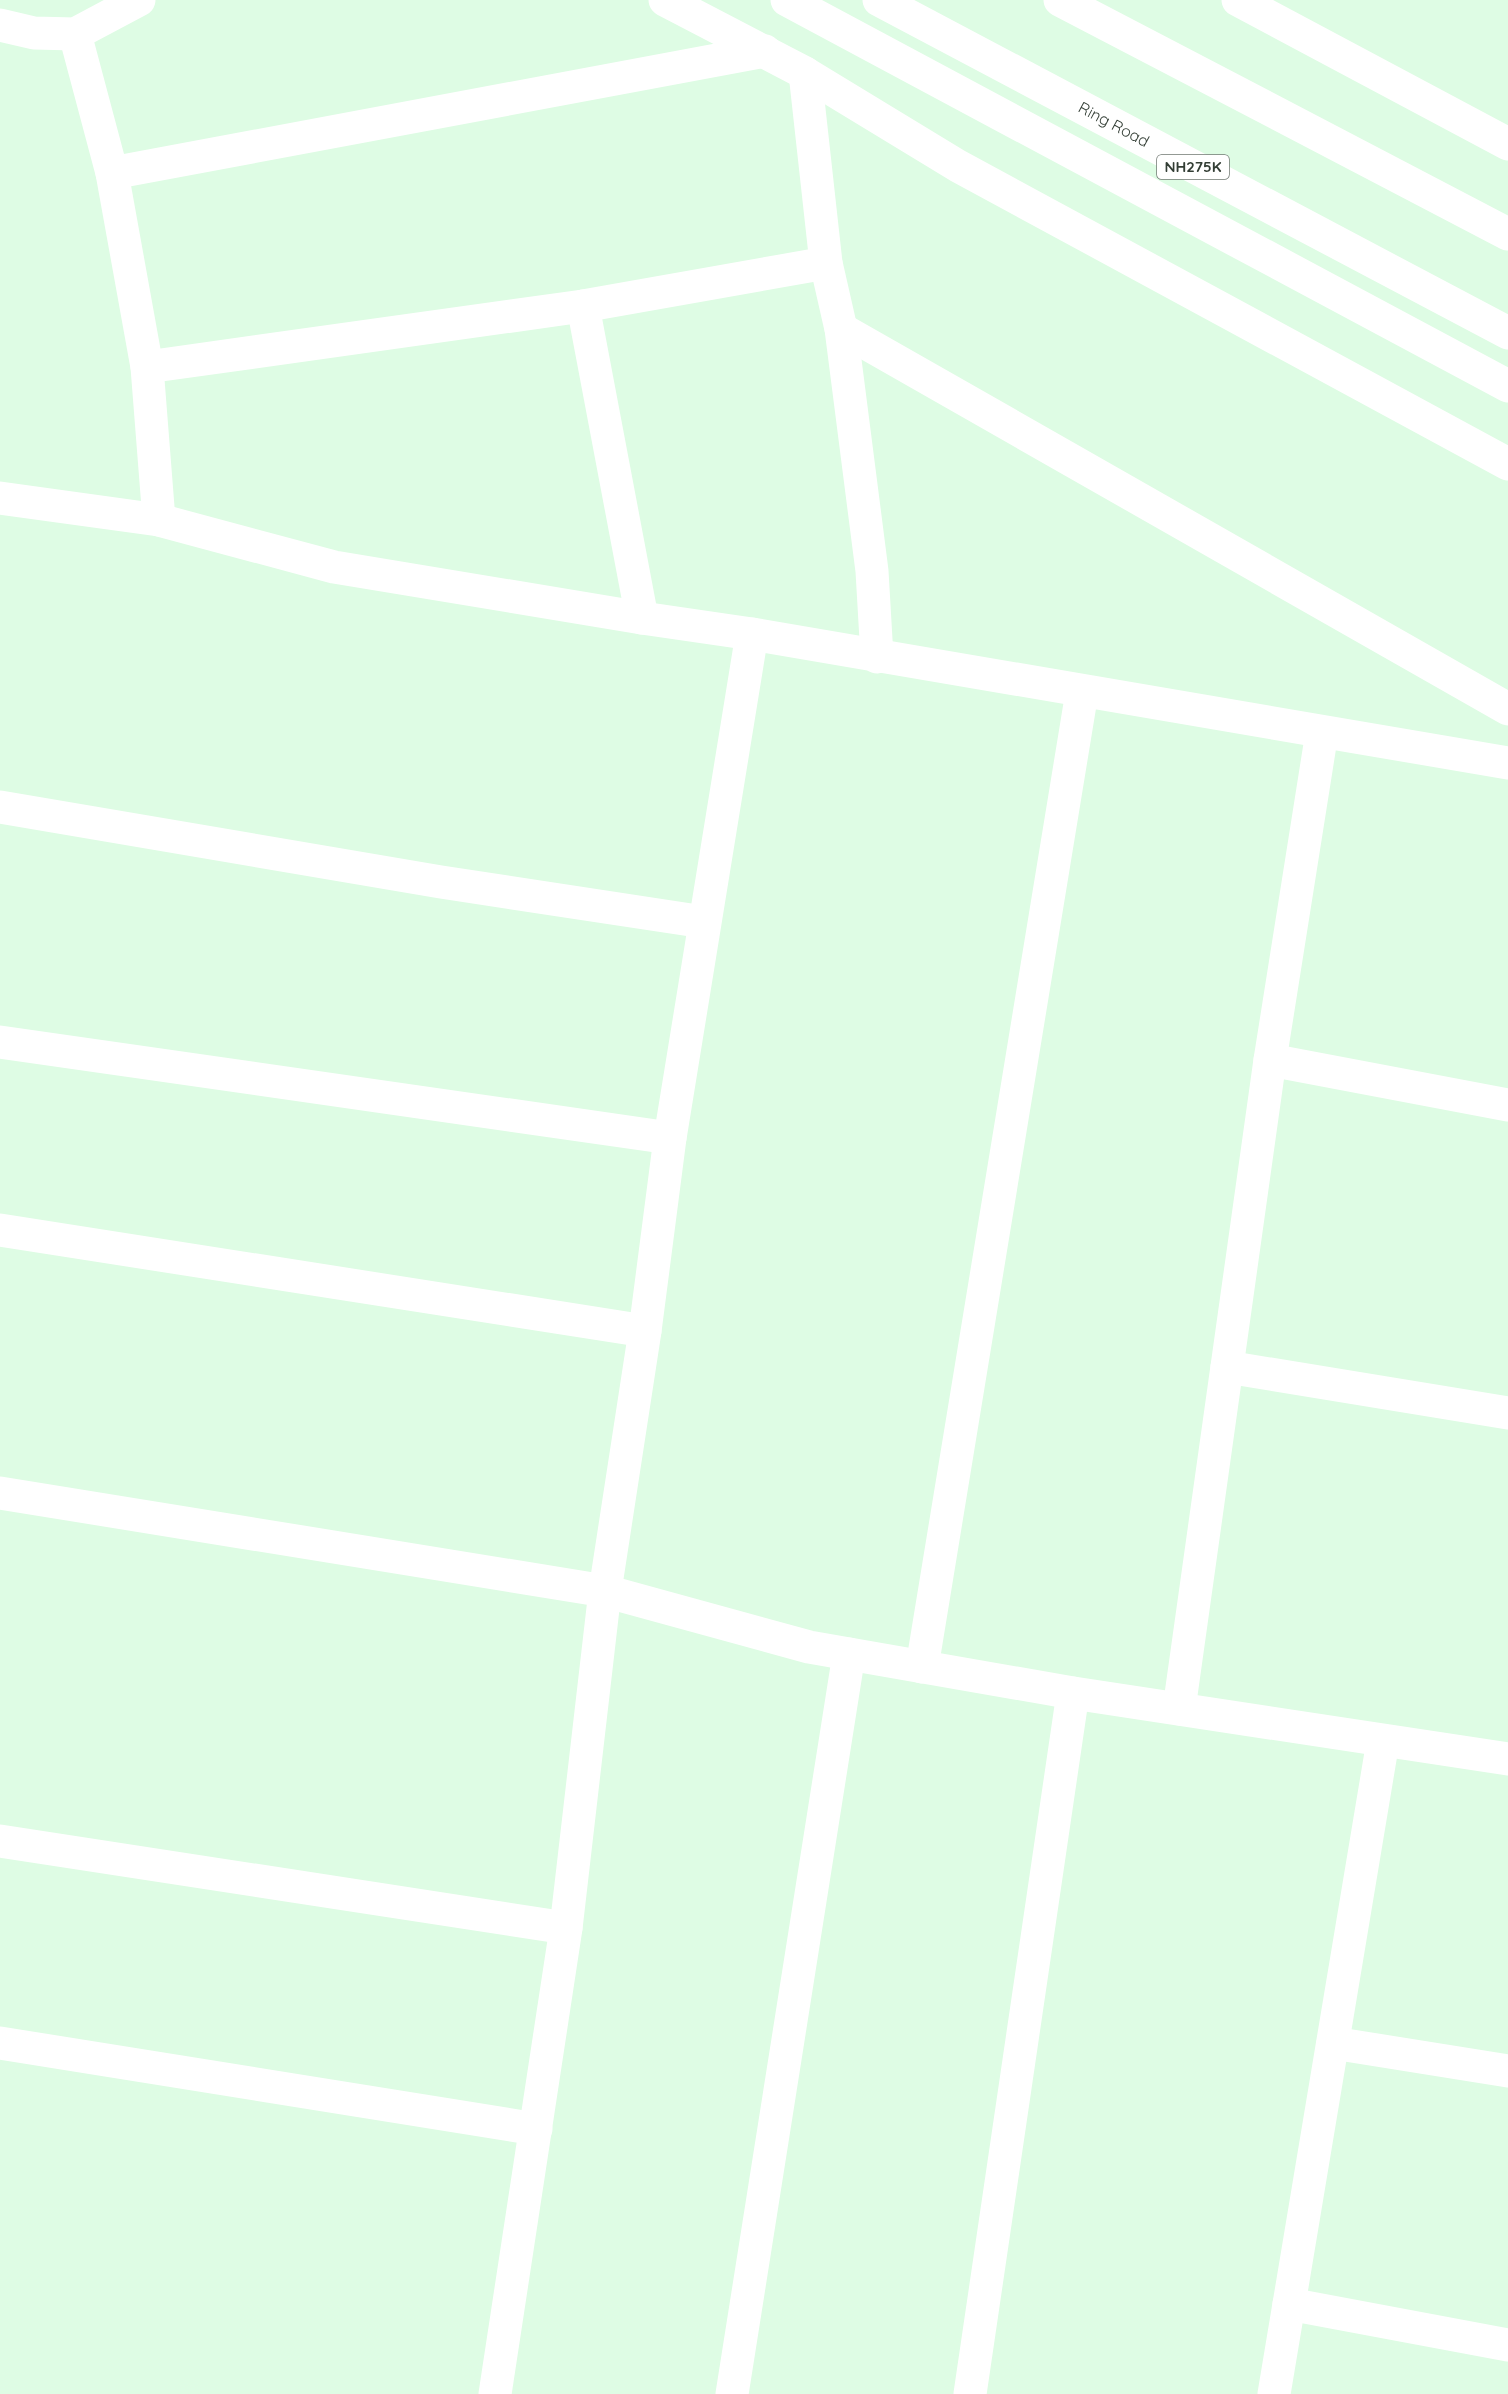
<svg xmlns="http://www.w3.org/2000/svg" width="1508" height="2394" font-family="Quicksand,sans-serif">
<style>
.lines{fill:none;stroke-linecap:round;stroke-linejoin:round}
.street{stroke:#fff;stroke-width:33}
.secondary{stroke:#fff;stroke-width:33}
.highway{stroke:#fff;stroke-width:33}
.labels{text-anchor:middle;stroke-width:6;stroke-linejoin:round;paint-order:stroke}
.shield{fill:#fff;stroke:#707872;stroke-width:1.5}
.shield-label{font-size:15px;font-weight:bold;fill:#333e35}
.street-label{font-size:16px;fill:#333e35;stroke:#fff}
</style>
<rect width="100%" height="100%" fill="#defce4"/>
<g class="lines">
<!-- street -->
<g class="street">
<path d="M665,0L805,73L958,166L1508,464"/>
<path d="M0,25L34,33L75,34L139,0"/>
<path d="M75,34L112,173L765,51"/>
<path d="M805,73L826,263L841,329L872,571L877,657"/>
<path d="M112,173L147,367L159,520"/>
<path d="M583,306L642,618"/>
<path d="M841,329L1508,709"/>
<path d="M147,367L583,306L826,263"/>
<path d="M0,498L159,520L334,567L642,618L752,634L1508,763"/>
<path d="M0,807L441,882L704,922"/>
<path d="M0,1042L670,1138"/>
<path d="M1270,1060L1508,1105"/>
<path d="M0,1230L645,1331"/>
<path d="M1227,1367L1508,1413"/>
<path d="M0,1493L605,1591L809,1647L1073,1693L1508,1759"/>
<path d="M922,1667L1082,692"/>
<path d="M1179,1709L1270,1060L1322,732"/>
<path d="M0,1841L566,1928"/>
<path d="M0,2043L536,2129"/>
<path d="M1333,2043L1508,2071"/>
<path d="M1289,2304L1508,2345"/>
<path d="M495,2394L566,1928L605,1591L645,1331L670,1138L752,634"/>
<path d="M732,2394L849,1654"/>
<path d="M970,2394L1073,1693"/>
<path d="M1274,2394L1383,1741"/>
</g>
<!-- secondary -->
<g class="secondary">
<path d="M787,0L1508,386"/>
<path d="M1238,0L1508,144"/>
</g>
<!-- highway -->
<g class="highway">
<path d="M879,0L1508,333"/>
<path d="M1060,0L1508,234"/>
</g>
</g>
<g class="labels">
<!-- shield labels -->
<rect class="shield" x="1157" y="155" width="72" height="24" rx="4.5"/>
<g class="shield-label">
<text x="1193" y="172">NH275K</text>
</g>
<!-- street labels -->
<g class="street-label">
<text transform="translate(1114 124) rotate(28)" y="6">Ring Road</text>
</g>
</g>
</svg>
